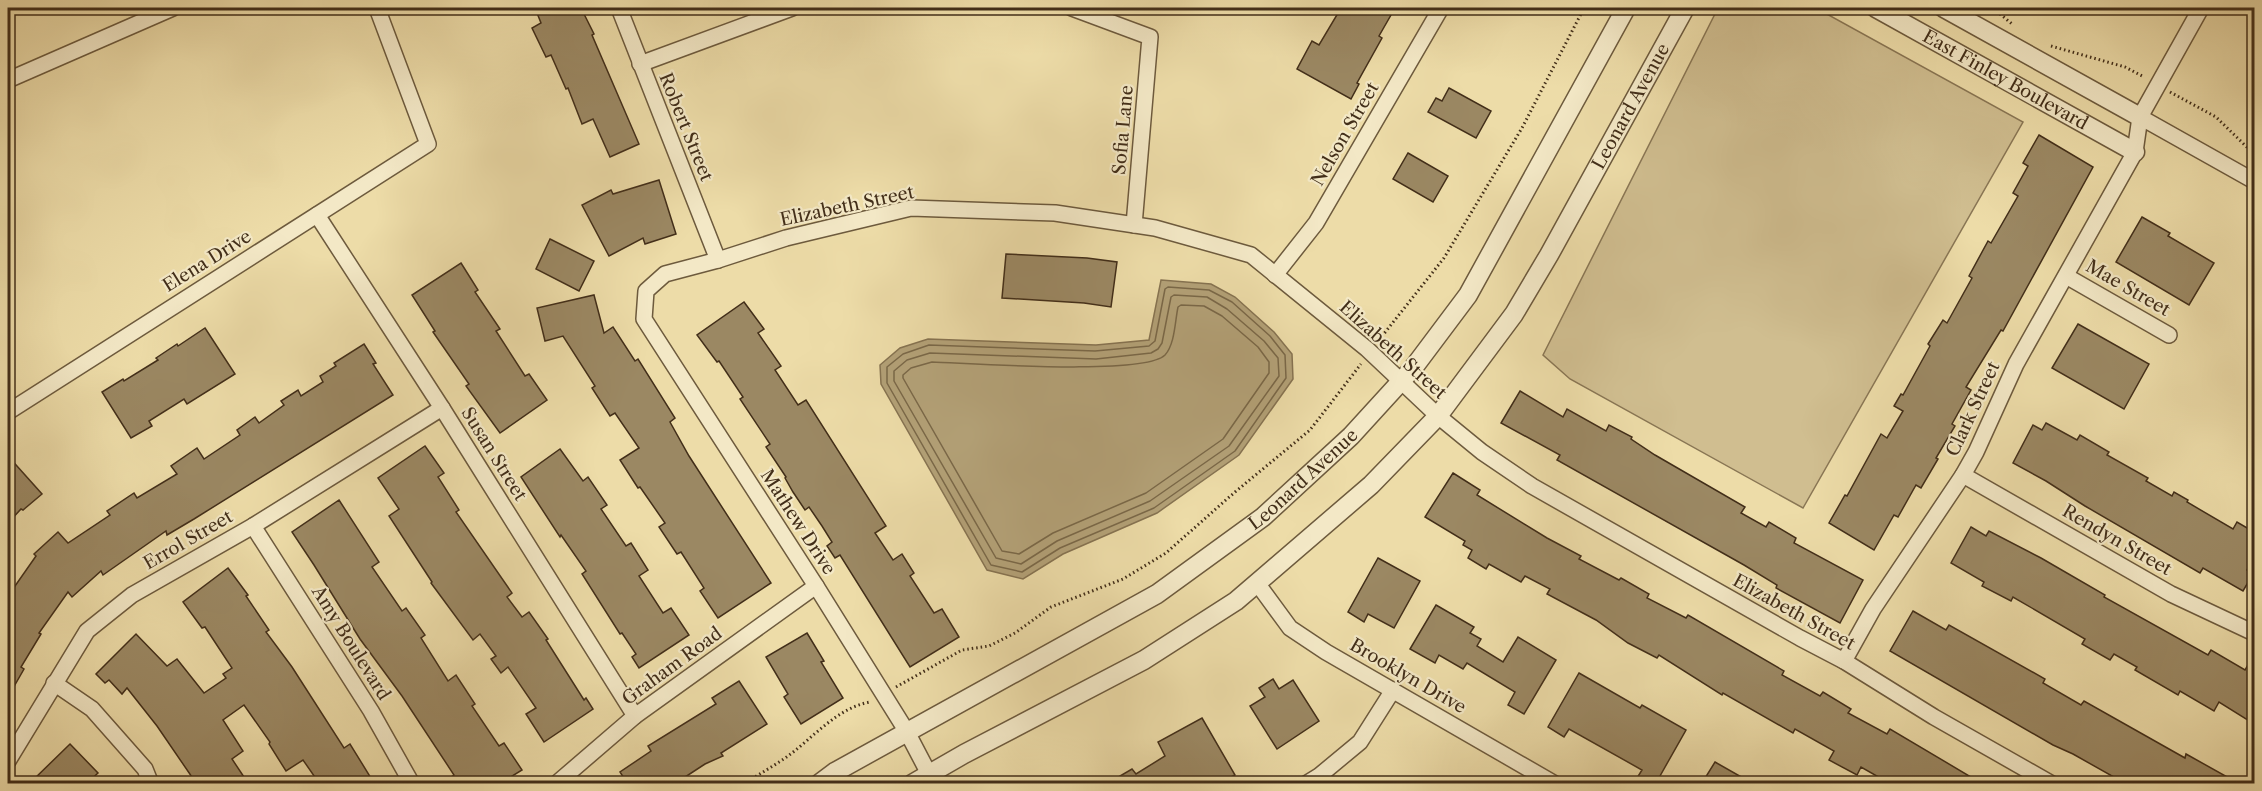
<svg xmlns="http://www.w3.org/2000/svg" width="2262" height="791" font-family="'Libre Caslon Text',serif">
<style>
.green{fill:#d0be90;stroke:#897654;stroke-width:1.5}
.water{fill:#b3a177;stroke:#867351;stroke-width:1.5}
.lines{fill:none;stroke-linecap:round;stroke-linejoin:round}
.shore{stroke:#7a6848;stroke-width:1.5}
.building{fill:#9b8863;stroke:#422e19;stroke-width:1.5}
.minor-casing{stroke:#6d5a3d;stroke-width:18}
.tertiary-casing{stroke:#6d5a3d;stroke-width:21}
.path{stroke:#422e19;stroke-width:3;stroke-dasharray:1.5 3;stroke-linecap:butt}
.minor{stroke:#f3e8c6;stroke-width:15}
.tertiary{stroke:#f3e8c6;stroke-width:18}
.labels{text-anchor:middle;stroke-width:4.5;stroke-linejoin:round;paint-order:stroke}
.street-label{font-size:18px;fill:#422e19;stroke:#f3e8c6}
</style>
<rect width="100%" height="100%" fill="#eddca8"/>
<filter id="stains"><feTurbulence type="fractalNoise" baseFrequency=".00333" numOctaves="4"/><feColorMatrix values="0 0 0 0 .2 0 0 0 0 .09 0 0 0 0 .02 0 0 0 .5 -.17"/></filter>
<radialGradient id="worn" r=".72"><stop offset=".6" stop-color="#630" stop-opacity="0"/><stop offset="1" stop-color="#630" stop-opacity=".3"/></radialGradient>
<!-- green -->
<path class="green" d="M1718,8H1816L2023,122L1803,508L1570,379L1543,355Z"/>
<!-- water -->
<path class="water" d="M1161,280L1211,284L1235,297L1274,332L1292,354L1293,379L1239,455L1157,513L1063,554L1023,579L987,570L881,384L880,365L900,348L928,339L1096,345L1149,340Z"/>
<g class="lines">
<!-- shore -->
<g class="shore">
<path d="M1168,287L1209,290L1232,302L1270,336L1285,355L1286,378L1235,451L1154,508L1060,548L1022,572L991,565L887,383V367L903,354L929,345L1095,351L1149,346L1155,341L1165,289Z"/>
<path d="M1174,295L1207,297L1227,309L1264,341L1278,358L1279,376L1229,446L1150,501L1057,541L1021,564L996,558L894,381V371L907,360L930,353L1096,359L1151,353L1158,349L1162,343L1171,297Z"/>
<path d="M1181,305L1204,306L1222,316L1258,347L1269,362V373L1223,439L1146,493L1053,533L1019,554L1002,551L903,378V375L911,368L932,362C969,363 1144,376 1165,355C1175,344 1175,321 1178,307Z"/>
</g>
</g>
<!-- building -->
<g class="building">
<path d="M535,8H581L594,34L592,35L639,144L610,157L593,119L582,124L568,88L566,89L551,55L546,57L532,28L541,23Z"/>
<path d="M1341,8H1395L1379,36L1382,38L1357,83L1359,84L1351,99L1297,69L1312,41L1319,45Z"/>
<path d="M1449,88L1491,111L1476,138L1428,112L1436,98L1442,101Z"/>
<path d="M2039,135L2093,167L2003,331L2001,330L1966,387L1971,390L1952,424L1955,426L1936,458L1938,459L1921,488L1916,485L1898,517L1894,515L1874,550L1829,523L1845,495L1847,496L1881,434L1887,438L1903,411L1894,406L1901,394L1903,395L1930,346L1928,344L1943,320L1947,323L1972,278L1969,276L1988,241L1991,243L2018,196L2013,193L2028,166L2023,163Z"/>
<path d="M1408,153L1448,176L1433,202L1393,179Z"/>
<path d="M659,180L676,234L645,244L643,238L609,256L582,205L611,190L613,194Z"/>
<path d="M2142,217L2170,233L2168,236L2214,263L2189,305L2116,262Z"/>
<path d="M550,239L594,261L579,291L536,269Z"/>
<path d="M1006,254L1087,258L1117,262L1111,307L1084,303L1002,298Z"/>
<path d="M461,263L478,290L475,292L500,329L496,331L525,376L529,374L547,400L500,433L466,386L469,384L433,332L435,331L412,295Z"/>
<path d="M594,295L604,333L613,327L635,361L638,359L675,418L670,422L689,456L771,583L718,618L700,591L704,588L681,552L677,554L659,527L665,523L640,487L638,488L620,460L639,448L615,413L610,416L592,388L595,386L563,336L545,341L537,308Z"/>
<path d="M744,302L764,329L758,333L781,366L775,370L798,405L806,400L886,526L875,533L893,560L902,554L914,573L910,576L934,613L942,609L959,637L910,667L840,555L835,558L827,546L832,542L822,526L809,507L805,510L793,492L785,478L786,477L766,447L770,444L740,399L743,397L719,361L717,362L697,335Z"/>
<path d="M2078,324L2149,364L2124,409L2052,368Z"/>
<path d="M205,328L235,374L187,404L184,399L149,421L152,426L131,438L102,392L123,379L124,381L158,360L156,358L177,344L178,346Z"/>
<path d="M364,344L376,363L373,364L393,395L194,519L167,535L166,531L103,575L101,571L72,597L68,592L39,633L41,634L21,667L24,669L8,697V596L36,556L34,554L58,532L68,543L110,515L107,511L134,493L137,498L177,474L171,466L197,448L204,459L240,435L237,430L255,417L259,423L284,405L281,401L298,390L301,396L323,382L320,376L336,366L334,363Z"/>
<path d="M1520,391L1563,417L1567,409L1606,431L1609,425L1632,437L1631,439L1655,455L1745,507L1741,513L1766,527L1769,522L1796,538L1794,543L1863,580L1840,623L1776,588L1777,585L1744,565L1557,460L1560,455L1501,423Z"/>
<path d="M2046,423L2077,440L2080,435L2109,452L2107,455L2148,478L2146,481L2172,496L2174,492L2188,500L2187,502L2233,529L2237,522L2254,532V556L2247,570L2253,574L2243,591L2203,568L2200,573L2085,506L2046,481L2013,463L2033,425L2042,430Z"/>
<path d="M425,446L444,473L438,477L459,510L456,512L512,593L507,597L522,617L529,612L548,639L546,640L584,700L586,698L593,709L544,742L526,714L536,708L508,667L501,673L491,659L496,656L480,634L473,640L431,583L432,582L389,516L399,509L378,478Z"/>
<path d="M560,449L583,481L588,477L607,505L601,509L626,546L631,543L648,570L639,576L663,613L671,608L689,635L639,668L632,657L636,654L622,633L620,634L582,574L586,571L561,535L560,537L521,477Z"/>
<path d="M8,456L42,494L23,510L21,509L8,523Z"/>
<path d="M1453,473L1480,490L1477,495L1547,538L1581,556L1579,559L1619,580L1621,578L1649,594L1647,598L1686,618L1688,615L1784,671L1782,675L1820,696L1823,692L1851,709L1848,713L1887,734L1890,729L1981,783H1889L1861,767L1857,775L1829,760L1834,751L1795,729L1793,733L1723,693L1722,695L1659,655L1657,658L1628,643L1596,620L1547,594L1550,589L1525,576L1521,582L1489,564L1486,569L1468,558L1472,550L1463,545L1465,541L1425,517Z"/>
<path d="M339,500L379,562L372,567L402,611L406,608L425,635L421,638L448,681L456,675L475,704L472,706L499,746L504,743L522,770L501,783H442L454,775L402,696L360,639L314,565L292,532Z"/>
<path d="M1971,527L1986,536L1989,531L2041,558L2105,595L2104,597L2208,655L2211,650L2245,670L2254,654V724L2219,702L2214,711L2180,691L2178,695L2135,670L2137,667L2114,654L2110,660L2082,644L2085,639L2013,597L2011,601L1982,586L1984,582L1951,563Z"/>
<path d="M1378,558L1420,581L1394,628L1368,614L1364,622L1348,612Z"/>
<path d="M228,568L248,595L246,596L269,630L266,632L292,667L344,748L350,744L374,783H319L303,760L286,771L269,744L270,742L244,705L223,720L243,751L232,759L248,783H196L157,726L127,688L122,694L109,680L105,683L96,674L136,634L167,666L177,659L204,693L226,678L223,674L232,668L205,627L202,628L183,602Z"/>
<path d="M1436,605L1474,627L1470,633L1481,639L1477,646L1503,662L1518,637L1556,660L1524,714L1508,705L1515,692L1467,663L1463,669L1439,655L1435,663L1410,649Z"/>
<path d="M1913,611L1946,630L1949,625L2045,679L2043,683L2081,705L2084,701L2185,758L2186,754L2238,783H2129L2120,778L2119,780L2073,754L2053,745L1890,651Z"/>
<path d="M807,633L824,661L821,662L843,698L801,724L784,697L788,694L766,657Z"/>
<path d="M1579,673L1640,708L1642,705L1686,730L1656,783H1647L1637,778L1642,770L1569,729L1564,737L1548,727Z"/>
<path d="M1273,679L1279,689L1293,680L1319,721L1277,749L1250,706L1265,697L1259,688Z"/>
<path d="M739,681L767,724L721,753L723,756L705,764L676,783H627L620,772L651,751L648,746L716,704L712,698Z"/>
<path d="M1202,718L1235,775L1220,783L1215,778L1206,783H1108L1132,769L1136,774L1165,756L1158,742Z"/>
<path d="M70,744L98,773L87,783H30Z"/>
<path d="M1715,762L1752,783H1702Z"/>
</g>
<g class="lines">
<!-- minor casing -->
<g class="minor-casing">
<g id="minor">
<path d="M619,8L718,260"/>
<path d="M1072,8L1150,37L1134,225"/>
<path d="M640,64L792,8"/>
<path d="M8,80L173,8"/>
<path d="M2140,117L2254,181"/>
<path d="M317,215L442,408L635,716"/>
<path d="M1275,275L1316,223L1441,8"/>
<path d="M2066,276L2169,335"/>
<path d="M8,412L428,144L377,8"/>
<path d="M1963,475L2171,594L2254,633"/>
<path d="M253,526L371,711L412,784"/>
<path d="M1257,583L1290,628L1326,652L1555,784"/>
<path d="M1844,661L1873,609L1963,475L1976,452L2016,364L2135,152L2140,117L2201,8"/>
<path d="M54,683L92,709L145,769L151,784"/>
<path d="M8,761L87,631L132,595L253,526L442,408"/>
<path d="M929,774L907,732L816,586L644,319L646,291L665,274L718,260L786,238L911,208L1055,213L1155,228L1251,255L1367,349L1438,416L1482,452L1532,486L1800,638L1844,661L1934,717L2052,784"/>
<path d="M556,784L635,716L816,586"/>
<path d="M1306,784L1319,776L1360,742L1393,690"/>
</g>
</g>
<!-- tertiary casing -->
<g class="tertiary-casing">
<g id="tertiary">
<path id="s1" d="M1876,8L2135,152"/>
<path d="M1944,8L2140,117"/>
<path id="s2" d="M819,784L835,772L1157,594L1263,517L1351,436L1414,367L1468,295L1626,8"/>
<path id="s3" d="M912,784L964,754L1144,660L1236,601L1371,485L1438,416L1514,314L1549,255L1685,8"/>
</g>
</g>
<!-- path -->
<g class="path">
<path d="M1993,8L2012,24"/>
<path d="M2051,46L2125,67L2144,77"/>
<path d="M2170,92L2216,117L2254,154"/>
<path d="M1379,340L1444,258L1522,128L1584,8"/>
<path d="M896,687L962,650L989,646L1015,633L1051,607L1123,579L1166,553L1235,492L1310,430L1361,364"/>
<path d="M744,784C759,774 774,766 788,756C814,737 837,708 870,702"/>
</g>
<!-- minor -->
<use href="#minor" class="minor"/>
<!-- tertiary -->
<use href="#tertiary" class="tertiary"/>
</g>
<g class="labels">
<!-- street labels -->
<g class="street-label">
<text dy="6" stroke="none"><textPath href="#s1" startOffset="148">East Finley Boulevard</textPath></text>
<text dy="6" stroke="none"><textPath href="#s3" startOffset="1012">Leonard Avenue</textPath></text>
<text transform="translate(686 127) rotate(68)" y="6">Robert Street</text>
<text transform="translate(1123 130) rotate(-85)" y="6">Sofia Lane</text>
<text transform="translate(1345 134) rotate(-60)" y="6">Nelson Street</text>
<text transform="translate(847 206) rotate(-12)" y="6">Elizabeth Street</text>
<text transform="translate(207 261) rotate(-32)" y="6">Elena Drive</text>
<text transform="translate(2128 288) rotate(30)" y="6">Mae Street</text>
<text transform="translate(1393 350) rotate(42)" y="6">Elizabeth Street</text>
<text transform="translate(1973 409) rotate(-65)" y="6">Clark Street</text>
<text transform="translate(494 454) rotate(58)" y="6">Susan Street</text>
<text dy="6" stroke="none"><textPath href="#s2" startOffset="574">Leonard Avenue</textPath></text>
<text transform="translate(798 522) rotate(57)" y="6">Mathew Drive</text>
<text transform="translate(188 540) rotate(-30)" y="6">Errol Street</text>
<text transform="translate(2117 540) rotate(30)" y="6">Rendyn Street</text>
<text transform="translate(1794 612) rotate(29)" y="6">Elizabeth Street</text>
<text transform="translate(351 643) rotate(58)" y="6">Amy Boulevard</text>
<text transform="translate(672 666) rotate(-36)" y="6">Graham Road</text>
<text transform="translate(1408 676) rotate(30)" y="6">Brooklyn Drive</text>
</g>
</g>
<!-- margin -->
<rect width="2262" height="791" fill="none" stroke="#eddca8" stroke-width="30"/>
<rect x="9" y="9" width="2244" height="773" fill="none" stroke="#422e19" stroke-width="3"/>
<rect x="15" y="15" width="2232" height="761" fill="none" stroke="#422e19" stroke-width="1.5"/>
<rect width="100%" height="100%" filter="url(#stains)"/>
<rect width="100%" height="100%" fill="url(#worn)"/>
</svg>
